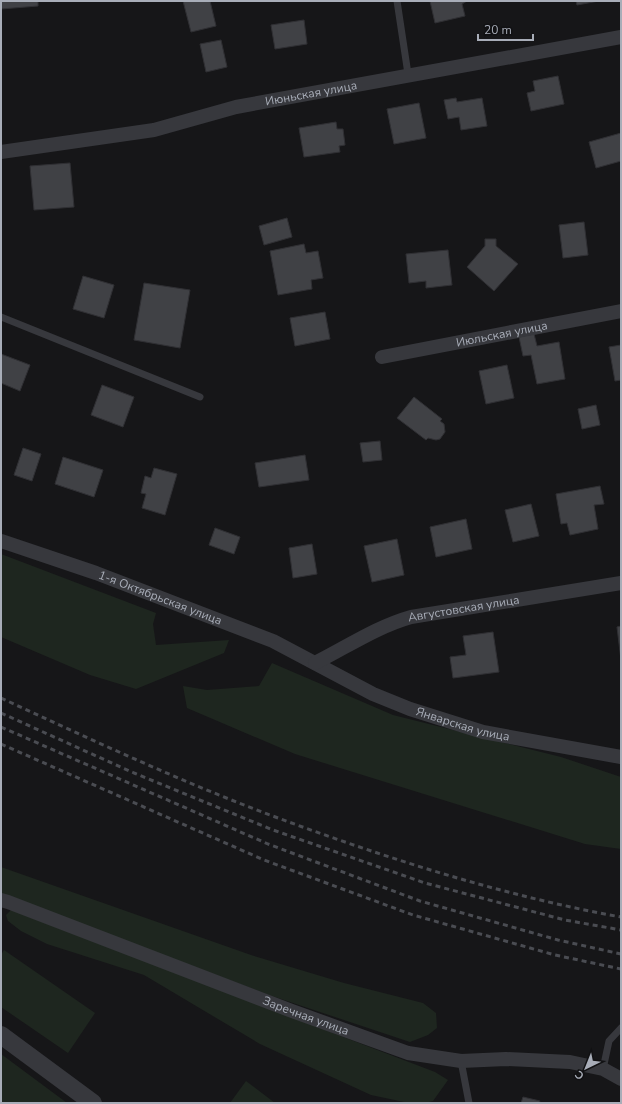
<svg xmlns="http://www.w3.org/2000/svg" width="622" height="1104" font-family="'Nunito Sans',sans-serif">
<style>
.green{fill:#1e261f}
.building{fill:#404145;stroke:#303034}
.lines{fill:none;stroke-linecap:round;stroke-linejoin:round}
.service{stroke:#37383d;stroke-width:7}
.minor{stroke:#37383d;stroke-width:14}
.tertiary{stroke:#37383d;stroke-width:18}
.rail{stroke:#4a4c52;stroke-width:3;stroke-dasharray:5 4;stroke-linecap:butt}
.labels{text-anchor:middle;stroke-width:4;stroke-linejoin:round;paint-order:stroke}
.street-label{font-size:12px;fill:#a8adb8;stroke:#111113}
</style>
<rect width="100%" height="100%" fill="#161618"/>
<!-- green -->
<g class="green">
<path d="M1,554L156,613L153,624L156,645L229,640L224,653L136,689L90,675L1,637Z"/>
<path d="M272,663L393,715L561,757L621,777V849L585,844L295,754L187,708L183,686L207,690L259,686Z"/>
<path d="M1,867L251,955L344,983L423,1003L436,1013L437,1028L428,1035L410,1042L269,995L1,894Z"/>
<path d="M11,910L435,1072L448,1080L433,1101L425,1103H409L371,1095L260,1044L144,975L47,944L21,931L8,921L6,915Z"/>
<path d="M4,950L95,1013L68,1053L1,1007V955Z"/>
<path d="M1,1054L67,1103H1Z"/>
<path d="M246,1081L275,1103H230Z"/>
</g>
<!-- building -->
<g class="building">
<path d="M1,1H38V6L1,9Z"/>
<path d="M183,1H210L216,26L191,32Z"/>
<path d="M430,1H467L462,4L465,16L435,23Z"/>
<path d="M576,1H599L577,5Z"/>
<path d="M304,20L307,44L275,49L271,25Z"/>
<path d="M221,40L227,67L206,72L200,44Z"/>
<path d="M558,76L564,104L531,111L527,93L535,91L533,81Z"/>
<path d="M456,98L457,102L482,98L487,126L461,130L459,117L448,119L444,100Z"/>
<path d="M419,103L426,138L394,144L387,109Z"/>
<path d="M336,122L337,129H343L345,145L339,146L340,152L304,157L299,128Z"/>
<path d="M621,133V161L596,168L589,142Z"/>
<path d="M70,163L74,207L34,210L30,166Z"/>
<path d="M287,218L292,237L264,245L259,226Z"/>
<path d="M584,222L588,255L563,258L559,225Z"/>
<path d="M485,239H496V246L518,264L494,291L467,267L485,246Z"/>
<path d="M304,244L306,253L318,251L323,278L311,280L312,289L278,295L270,251Z"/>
<path d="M448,250L452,285L426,288V281L409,283L406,254Z"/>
<path d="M83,276L114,285L104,318L73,309Z"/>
<path d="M144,283L190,290L180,348L134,340Z"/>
<path d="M325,312L330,339L295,346L290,318Z"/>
<path d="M534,334L537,346L559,342L565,379L537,384L531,355L523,356L519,337Z"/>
<path d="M621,345V380L615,381L609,347Z"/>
<path d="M1,354L30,365L20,391L1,383Z"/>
<path d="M507,365L514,398L486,404L479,371Z"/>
<path d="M102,385L134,397L123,427L91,415Z"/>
<path d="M414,397L442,419L440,421L444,424L445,432L440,439L436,440L428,438L426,440L397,418Z"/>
<path d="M596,405L600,425L582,429L578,409Z"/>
<path d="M380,441L382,460L363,462L360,443Z"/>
<path d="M23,448L41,454L32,481L14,475Z"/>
<path d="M305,455L309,480L259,487L255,463Z"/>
<path d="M63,457L103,470L94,497L55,484Z"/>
<path d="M154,468L177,474L165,515L142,508L146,494L141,493L145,476L151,478Z"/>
<path d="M600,486L604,504L594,505L598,529L570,535L567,523L561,524L556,494Z"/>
<path d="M531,504L539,536L513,542L505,510Z"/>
<path d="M466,519L472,549L436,557L430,527Z"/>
<path d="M215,528L240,537L234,554L209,545Z"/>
<path d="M397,539L404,575L372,582L364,546Z"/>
<path d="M312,544L317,574L293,578L289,548Z"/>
<path d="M621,626V660L617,627Z"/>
<path d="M493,632L499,672L453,678L450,657L466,655L463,636Z"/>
<path d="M523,1097L540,1101L539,1103H521Z"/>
</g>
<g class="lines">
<!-- service -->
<g class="service">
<path d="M397,1L408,74"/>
<path d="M1,317L200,397"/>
<path d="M461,1061L469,1103"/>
<path d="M603,1069L609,1041L621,1028"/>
</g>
<!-- minor -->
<g class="minor">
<path id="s1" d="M1,152L154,130L236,107L621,37"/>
<path id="s2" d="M382,357L621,311"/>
<path id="s3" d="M1,541L96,573L273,641L373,694L410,709L483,732L621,757"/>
<path id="s4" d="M315,663C347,647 376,627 411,617L621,583"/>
<path id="s5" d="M1,900L8,902L292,1011L408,1053L461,1061L506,1059L570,1062L603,1069L621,1079"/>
</g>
<!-- tertiary -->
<path class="tertiary" d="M1,1035L93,1103"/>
<!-- rail -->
<g class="rail">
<path d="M1,698C92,740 184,783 278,818C389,859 504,896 621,917"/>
<path d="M1,713L134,773L273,830L425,883L565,920L621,930"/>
<path d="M1,727L268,844L420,901L558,940L621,954"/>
<path d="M1,744L264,860L413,915L555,955L621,969"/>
</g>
</g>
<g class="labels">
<!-- street labels -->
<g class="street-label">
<text dy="4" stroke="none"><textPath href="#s1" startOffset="316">Июньская улица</textPath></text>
<text dy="4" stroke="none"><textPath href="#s2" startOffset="122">Июльская улица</textPath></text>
<text dy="4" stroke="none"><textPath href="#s3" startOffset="169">1-я Октябрьская улица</textPath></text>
<text dy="4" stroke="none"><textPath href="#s4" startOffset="160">Августовская улица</textPath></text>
<text dy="4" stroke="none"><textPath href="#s3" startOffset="498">Январская улица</textPath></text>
<text dy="4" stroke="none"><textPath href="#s5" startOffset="326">Заречная улица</textPath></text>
</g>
</g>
<!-- border -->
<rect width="622" height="1104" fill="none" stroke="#a8adb8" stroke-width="4"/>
<!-- north arrow -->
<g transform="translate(586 1068) rotate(223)" stroke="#111113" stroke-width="3" paint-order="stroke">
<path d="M0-3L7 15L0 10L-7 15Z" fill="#a8adb8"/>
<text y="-6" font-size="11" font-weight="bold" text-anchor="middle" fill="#a8adb8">С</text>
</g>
<!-- scale -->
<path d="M478 34v6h55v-6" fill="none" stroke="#a8adb8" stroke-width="2"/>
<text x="484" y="34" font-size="12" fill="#a8adb8" stroke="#111113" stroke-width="3" paint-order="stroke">20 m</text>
</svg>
